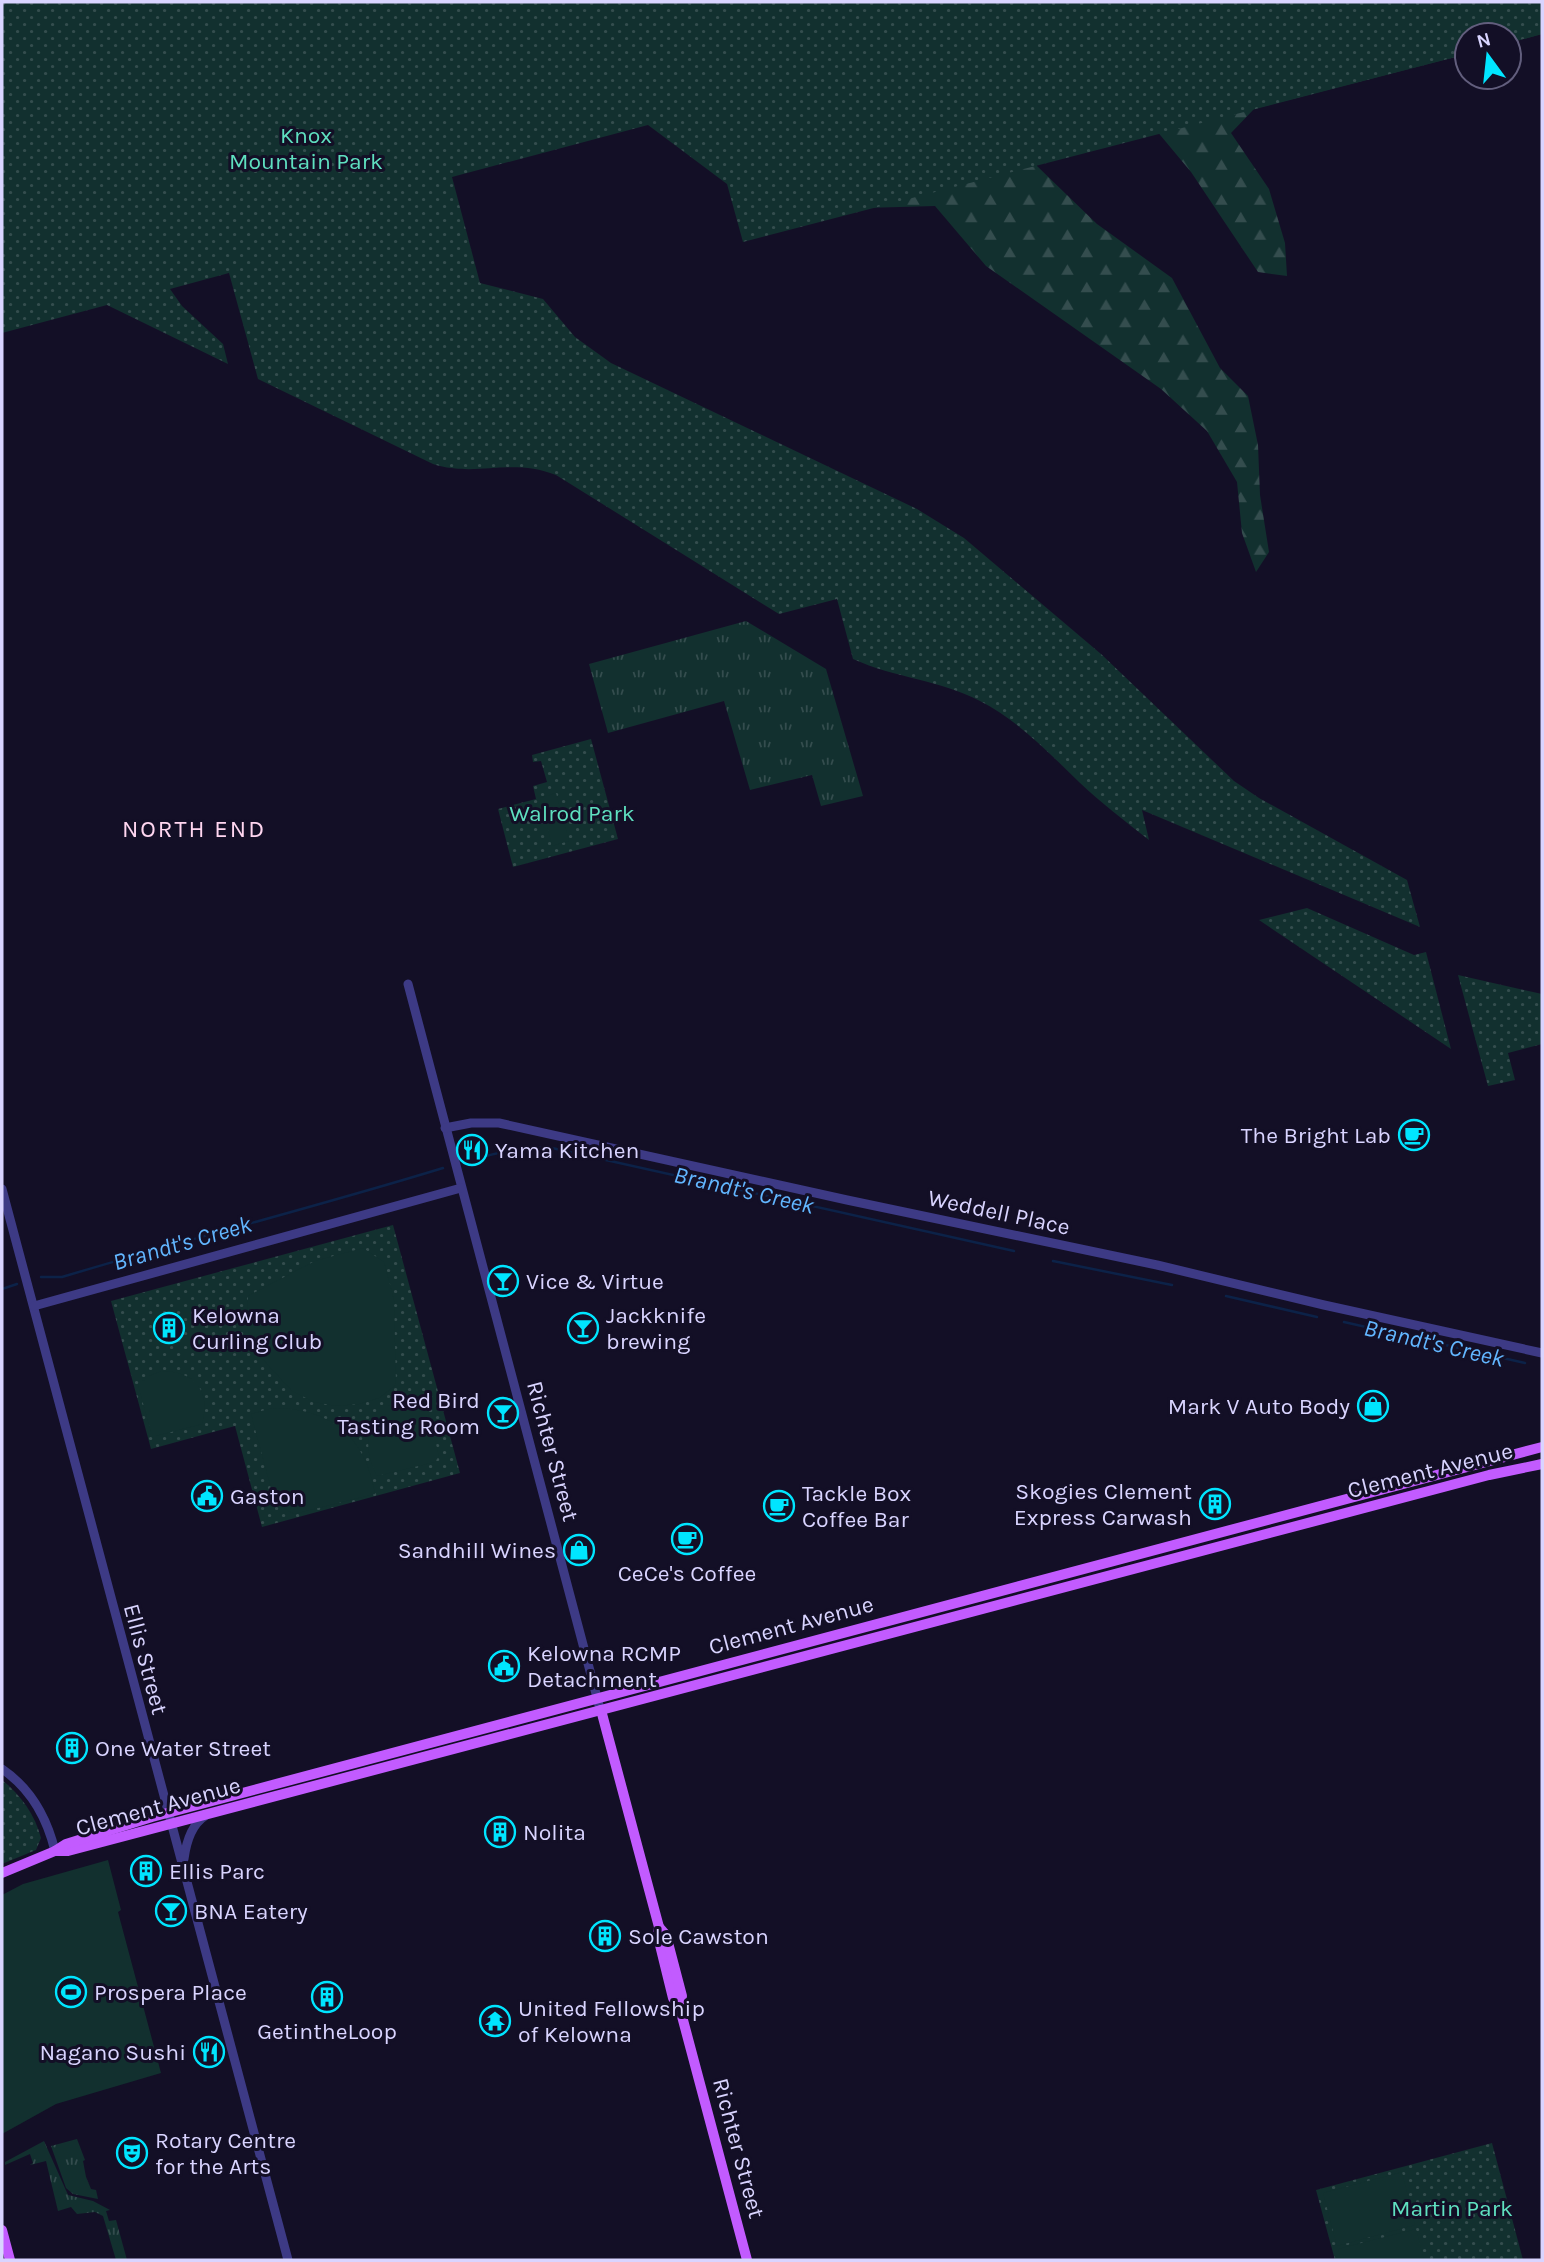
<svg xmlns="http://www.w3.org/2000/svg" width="1544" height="2262" font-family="Karla,sans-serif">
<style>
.grass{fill:url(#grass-tufts)}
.forest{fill:url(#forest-firs)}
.park{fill:url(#park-dots)}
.garden{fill:#12302f}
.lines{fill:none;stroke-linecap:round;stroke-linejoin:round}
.stream{stroke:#0c2248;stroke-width:2.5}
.minor{stroke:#3d3a85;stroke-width:9}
.major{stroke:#c25bff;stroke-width:10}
.labels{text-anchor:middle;stroke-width:6;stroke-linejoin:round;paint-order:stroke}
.park-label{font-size:23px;fill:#5fe0c0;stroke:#130f26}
.poi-label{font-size:23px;fill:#d9d4ff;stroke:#130f26;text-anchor:start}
.street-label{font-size:23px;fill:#d9d4ff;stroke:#130f26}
.neighbourhood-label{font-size:24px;letter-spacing:2px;fill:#ffd6f0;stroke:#130f26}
.water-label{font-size:24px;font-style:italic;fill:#62b6ff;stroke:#130f26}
</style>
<defs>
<pattern id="grass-tufts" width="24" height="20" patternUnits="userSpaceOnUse" patternTransform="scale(1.75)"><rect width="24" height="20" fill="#12302f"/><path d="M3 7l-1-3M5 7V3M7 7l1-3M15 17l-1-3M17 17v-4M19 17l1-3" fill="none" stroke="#344d4e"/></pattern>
<pattern id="forest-firs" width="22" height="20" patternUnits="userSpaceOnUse" patternTransform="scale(1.75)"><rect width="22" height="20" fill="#12302f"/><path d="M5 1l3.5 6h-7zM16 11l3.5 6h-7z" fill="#344d4e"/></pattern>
<pattern id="park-dots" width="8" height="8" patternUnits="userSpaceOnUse" patternTransform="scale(1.75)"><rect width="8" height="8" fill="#12302f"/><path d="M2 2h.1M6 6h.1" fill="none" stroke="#344d4e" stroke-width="1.8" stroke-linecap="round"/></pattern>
</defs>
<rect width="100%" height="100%" fill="#130f26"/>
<!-- grass -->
<g class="grass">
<path d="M746,621L826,669L863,796L821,806L812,775L750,790L724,701L608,733L589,664Z"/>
<path d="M77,2139L85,2160L83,2161L86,2177L91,2189L96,2190L98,2199L73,2194L66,2188L51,2146Z"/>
<path d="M44,2141L68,2195L93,2201L110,2210L106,2211L109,2221L116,2220L127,2260H116L103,2216L95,2212L77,2214L71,2207L58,2211L46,2161L30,2165L33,2163L30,2154L5,2165V2162Z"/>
</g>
<!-- forest -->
<path class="forest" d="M813,2H1542V34L1509,43V35H1467V54L1254,109L1231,133L1269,189L1285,243L1287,276L1258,272L1191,172L1141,112L1057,47L1024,57V93L1037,166L1097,224L1172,278L1220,368L1248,396L1258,445L1260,495L1269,552L1256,572L1242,533L1237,482L1207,431L1161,389L986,266L935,206L864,208L856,161L854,51L816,26Z"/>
<!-- park -->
<g class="park">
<path d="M2,2H1542V34L1509,43V35H1467V54L743,242L727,184L648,125L452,177L480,283L543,299L575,337L611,363L917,509L964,538L1101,654L1234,781L1259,798L1407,880L1420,927L1142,810L1149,840C1125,821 1101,803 1079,782C1048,752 1019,721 980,701C940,680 895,678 853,659L837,599L779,614L556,475C510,457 477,478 433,464L258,379L229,273L170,289L182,306L223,344L228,364L107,305L2,333Z"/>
<path d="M591,739L618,839L513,867L498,809L536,799L533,786L547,782L541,761L533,762L532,755Z"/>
<path d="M1307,908L1414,955L1426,952L1451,1049L1259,920Z"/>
<path d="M1458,975L1542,994V1044L1508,1053L1515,1080L1488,1086Z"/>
<path d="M393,1225L460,1473L262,1527L235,1426L151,1449L111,1301Z"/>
<path d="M2,1780C21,1795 35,1815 41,1838L36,1850L2,1864Z"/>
<path d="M1492,2143L1523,2260H1335L1316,2190Z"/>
</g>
<!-- garden -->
<g class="garden">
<path d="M556,793L569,841L552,846L540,798Z"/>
<path d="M363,1248L384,1262L394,1300L396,1385L379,1398L359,1404L336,1406L314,1402L292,1391L256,1352L247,1328L248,1296L315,1261Z"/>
<path d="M161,1371C195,1371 211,1391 202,1424L156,1436L151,1432L138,1385L149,1376Z"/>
<path d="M423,1394L439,1456L435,1462L377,1476C355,1435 376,1398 423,1394Z"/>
<path d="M272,1408C331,1408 365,1436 375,1494L294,1514L275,1503L251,1414Z"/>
<path d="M108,1860L121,1910L118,1912L161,2073L56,2104L2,2134V1895L23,1884Z"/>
<path d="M1402,2172L1415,2225L1337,2246L1323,2193Z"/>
<path d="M1416,2229L1424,2260H1341L1338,2249Z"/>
</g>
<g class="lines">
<!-- stream -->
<g class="stream">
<path d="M473,1160C499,1152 524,1146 552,1148L1014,1251"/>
<path d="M1053,1261L1172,1285"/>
<path d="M41,1277H62C188,1239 316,1207 443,1168"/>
<path d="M2,1289L17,1284"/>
<path d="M1226,1296L1317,1317"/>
<path d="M1344,1322L1525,1363"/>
</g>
<!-- minor -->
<g class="minor">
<path d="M408,984L599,1705"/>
<path d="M445,1128L471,1123H499L847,1200L1157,1265L1324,1305L1542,1353"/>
<path d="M2,1189L288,2260"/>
<path d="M34,1306L461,1188"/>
<path d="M2,1769C30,1788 47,1818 55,1851"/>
<path d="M184,1859C186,1844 191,1825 205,1816"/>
</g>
<!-- major -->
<g class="major">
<path d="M601,1710L659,1927L658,1937L673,1998L679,2005L747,2260"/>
<path d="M55,1851H68L1489,1475L1542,1464"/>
<path d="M2,1873L55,1851L66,1844L152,1817L1542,1447"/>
<path d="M659,1927L666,1935L682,1996L679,2005"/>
<path d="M2,2230L10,2260"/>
</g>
</g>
<!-- icons -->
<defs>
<g id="cafe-ring" transform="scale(1.575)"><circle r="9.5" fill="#130f26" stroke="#00e5ff" stroke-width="1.5"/><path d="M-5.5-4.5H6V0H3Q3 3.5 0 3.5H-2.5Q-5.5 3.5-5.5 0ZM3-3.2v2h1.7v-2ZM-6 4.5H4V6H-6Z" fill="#00e5ff"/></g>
<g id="restaurant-ring" transform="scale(1.575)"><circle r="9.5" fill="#130f26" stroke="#00e5ff" stroke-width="1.5"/><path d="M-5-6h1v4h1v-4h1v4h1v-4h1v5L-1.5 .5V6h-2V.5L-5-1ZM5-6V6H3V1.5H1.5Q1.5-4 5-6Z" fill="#00e5ff"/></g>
<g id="bar-ring" transform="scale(1.575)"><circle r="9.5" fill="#130f26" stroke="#00e5ff" stroke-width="1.5"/><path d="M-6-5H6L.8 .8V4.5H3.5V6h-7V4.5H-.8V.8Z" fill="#00e5ff"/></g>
<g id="building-ring" transform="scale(1.575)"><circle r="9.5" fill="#130f26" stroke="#00e5ff" stroke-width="1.5"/><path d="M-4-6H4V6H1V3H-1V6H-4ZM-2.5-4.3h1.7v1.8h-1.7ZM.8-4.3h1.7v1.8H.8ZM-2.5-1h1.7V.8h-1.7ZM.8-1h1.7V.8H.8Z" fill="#00e5ff"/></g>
<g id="shop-ring" transform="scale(1.575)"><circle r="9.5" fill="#130f26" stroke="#00e5ff" stroke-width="1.5"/><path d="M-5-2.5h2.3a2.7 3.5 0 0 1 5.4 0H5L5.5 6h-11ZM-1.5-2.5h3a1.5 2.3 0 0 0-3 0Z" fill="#00e5ff"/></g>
<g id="civic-ring" transform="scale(1.575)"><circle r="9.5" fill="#130f26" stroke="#00e5ff" stroke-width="1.5"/><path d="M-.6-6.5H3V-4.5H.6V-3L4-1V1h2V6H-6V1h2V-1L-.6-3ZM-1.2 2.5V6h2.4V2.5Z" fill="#00e5ff"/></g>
<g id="stadium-ring" transform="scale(1.575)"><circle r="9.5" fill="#130f26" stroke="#00e5ff" stroke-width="1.5"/><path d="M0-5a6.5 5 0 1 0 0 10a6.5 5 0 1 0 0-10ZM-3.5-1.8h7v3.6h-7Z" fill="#00e5ff"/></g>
<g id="temple-ring" transform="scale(1.575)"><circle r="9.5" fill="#130f26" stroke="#00e5ff" stroke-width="1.5"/><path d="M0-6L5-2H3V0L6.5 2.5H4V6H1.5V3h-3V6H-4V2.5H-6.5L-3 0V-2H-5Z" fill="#00e5ff"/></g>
<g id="theatre-ring" transform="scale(1.575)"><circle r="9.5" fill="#130f26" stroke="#00e5ff" stroke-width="1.5"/><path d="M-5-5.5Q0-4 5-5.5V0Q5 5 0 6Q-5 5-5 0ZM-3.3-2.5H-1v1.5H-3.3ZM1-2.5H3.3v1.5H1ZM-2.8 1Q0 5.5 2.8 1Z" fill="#00e5ff"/></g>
</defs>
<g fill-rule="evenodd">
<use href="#cafe-ring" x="1414" y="1135"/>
<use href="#restaurant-ring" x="472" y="1150"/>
<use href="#bar-ring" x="503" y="1281"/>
<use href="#building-ring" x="169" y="1328"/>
<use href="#bar-ring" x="583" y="1328"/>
<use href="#shop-ring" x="1373" y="1406"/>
<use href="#bar-ring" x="503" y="1413"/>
<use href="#civic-ring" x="207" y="1496"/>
<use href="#building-ring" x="1215" y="1504"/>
<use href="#cafe-ring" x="779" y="1506"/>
<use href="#cafe-ring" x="687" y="1539"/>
<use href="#shop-ring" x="579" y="1550"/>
<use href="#civic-ring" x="504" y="1666"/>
<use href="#building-ring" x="72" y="1748"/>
<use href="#building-ring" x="500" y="1832"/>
<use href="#building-ring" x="146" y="1871"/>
<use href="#bar-ring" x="171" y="1911"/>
<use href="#building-ring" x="605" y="1936"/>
<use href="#stadium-ring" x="71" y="1992"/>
<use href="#building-ring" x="327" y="1997"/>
<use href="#temple-ring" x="495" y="2021"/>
<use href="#restaurant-ring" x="209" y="2052"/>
<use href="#theatre-ring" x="132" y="2153"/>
</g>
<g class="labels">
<!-- park labels -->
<g class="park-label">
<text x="306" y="143">Knox<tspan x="306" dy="26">Mountain Park</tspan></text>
<text x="572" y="821">Walrod Park</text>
<text x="1452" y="2216">Martin Park</text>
</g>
<!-- poi labels -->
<g class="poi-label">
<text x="1391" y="1143" text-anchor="end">The Bright Lab</text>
<text x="495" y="1158">Yama Kitchen</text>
<text x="526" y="1289">Vice &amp; Virtue</text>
<text x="192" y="1323">Kelowna<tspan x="192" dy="26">Curling Club</tspan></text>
<text x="606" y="1323">Jackknife<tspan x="606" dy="26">brewing</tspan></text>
<text x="480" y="1408" text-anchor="end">Red Bird<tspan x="480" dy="26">Tasting Room</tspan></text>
<text x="1350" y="1414" text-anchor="end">Mark V Auto Body</text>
<text x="1192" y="1499" text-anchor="end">Skogies Clement<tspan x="1192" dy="26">Express Carwash</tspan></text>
<text x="802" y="1501">Tackle Box<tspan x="802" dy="26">Coffee Bar</tspan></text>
<text x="230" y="1504">Gaston</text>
<text x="556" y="1558" text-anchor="end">Sandhill Wines</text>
<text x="687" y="1581" text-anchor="middle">CeCe's Coffee</text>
<text x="527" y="1661">Kelowna RCMP<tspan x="527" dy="26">Detachment</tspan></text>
<text x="95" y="1756">One Water Street</text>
<text x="523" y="1840">Nolita</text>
<text x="169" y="1879">Ellis Parc</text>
<text x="194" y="1919">BNA Eatery</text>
<text x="628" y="1944">Sole Cawston</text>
<text x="94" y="2000">Prospera Place</text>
<text x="518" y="2016">United Fellowship<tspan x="518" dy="26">of Kelowna</tspan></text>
<text x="327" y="2039" text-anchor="middle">GetintheLoop</text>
<text x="186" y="2060" text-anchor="end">Nagano Sushi</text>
<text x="155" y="2148">Rotary Centre<tspan x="155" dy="26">for the Arts</tspan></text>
</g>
<!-- street labels -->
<g class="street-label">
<text transform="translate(999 1212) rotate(12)" y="8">Weddell Place</text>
<text transform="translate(553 1451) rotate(75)" y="8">Richter Street</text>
<text transform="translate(1430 1470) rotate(-14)" y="8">Clement Avenue</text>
<text transform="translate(791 1625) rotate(-15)" y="8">Clement Avenue</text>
<text transform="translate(146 1659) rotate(75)" y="8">Ellis Street</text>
<text transform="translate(158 1806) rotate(-15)" y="8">Clement Avenue</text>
<text transform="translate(739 2148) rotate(75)" y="8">Richter Street</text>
</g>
<!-- neighbourhood labels -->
<g class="neighbourhood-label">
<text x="194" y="837">NORTH END</text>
</g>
<!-- water labels -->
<g class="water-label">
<text transform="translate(744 1190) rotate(13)" y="8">Brandt's Creek</text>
<text transform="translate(182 1243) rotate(-16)" y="8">Brandt's Creek</text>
<text transform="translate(1434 1343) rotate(13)" y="8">Brandt's Creek</text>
</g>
</g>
<!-- border -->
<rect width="1544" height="2262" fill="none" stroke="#d9d4ff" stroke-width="7"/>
<!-- north arrow -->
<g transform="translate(1488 56) rotate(345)"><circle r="33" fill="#130f26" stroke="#625e7d" stroke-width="2"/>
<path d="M0-5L12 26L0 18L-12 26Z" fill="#00e5ff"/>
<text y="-10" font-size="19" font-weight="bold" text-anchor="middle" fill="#d9d4ff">N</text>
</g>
</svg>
